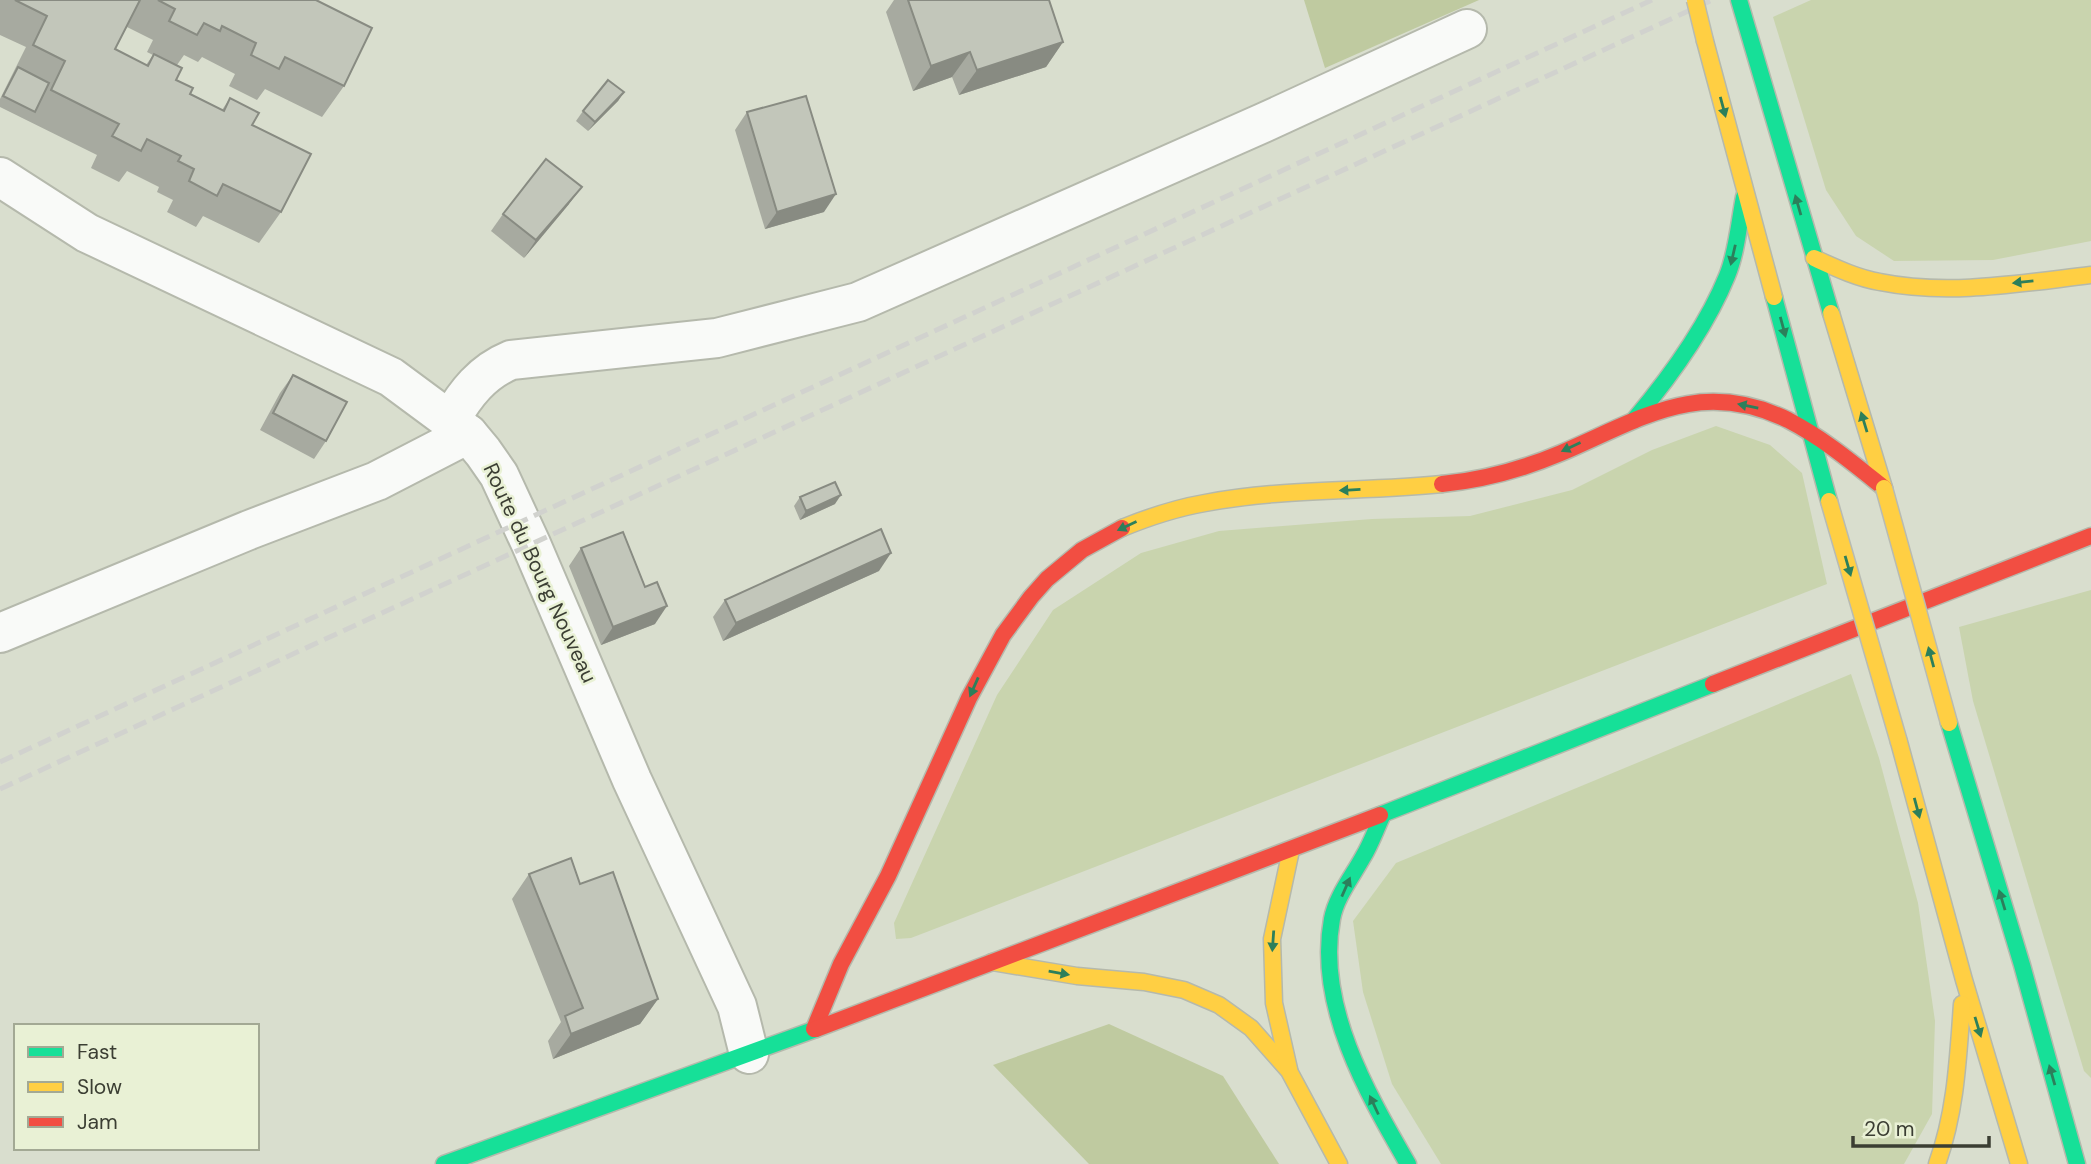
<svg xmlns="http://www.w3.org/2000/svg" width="2091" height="1164" font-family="'DM Sans',sans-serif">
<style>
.green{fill:#c9d4ae}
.forest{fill:#bfcaa0}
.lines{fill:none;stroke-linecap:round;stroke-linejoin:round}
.street-casing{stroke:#b5b9ac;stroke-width:42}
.fast-casing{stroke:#b5b9ac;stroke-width:19}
.slow-casing{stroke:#b5b9ac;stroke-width:19}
.jam-casing{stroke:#b5b9ac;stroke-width:19}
.street{stroke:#f9faf8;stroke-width:38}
.fast{stroke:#16e098;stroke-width:16}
.slow{stroke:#ffcf43;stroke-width:16}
.jam{stroke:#f24e42;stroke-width:16}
.rail{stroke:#d1d2ce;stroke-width:5;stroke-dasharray:14 7;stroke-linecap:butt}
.slow-bridge-casing{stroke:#b8bbb2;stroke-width:19;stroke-linecap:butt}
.slow-bridge{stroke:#ffcf43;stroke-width:16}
.wall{fill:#a7aaa0;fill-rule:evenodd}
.shaded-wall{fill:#888b82}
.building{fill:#c2c6ba;stroke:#888b82;stroke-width:2}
.oneway{fill:#2c7f5b}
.labels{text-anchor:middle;stroke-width:5;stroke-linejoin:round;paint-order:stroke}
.street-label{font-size:21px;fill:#3b3e33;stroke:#e9f1d5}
</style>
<rect width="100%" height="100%" fill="#d9dece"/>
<!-- green -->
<g class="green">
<path d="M1811,0H2091V241L1993,260L1894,261L1856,236L1826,190L1773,17Z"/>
<path d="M1716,426L1770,445L1802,473L1827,584L911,938L896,939L894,923L997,695L1053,610L1141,553L1219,531L1372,519L1470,516L1572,490L1652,450Z"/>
<path d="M2091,590V1078L2084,1071L1973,701L1959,627Z"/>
<path d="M1851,674L1879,758L1918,903L1935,1021L1932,1114L1904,1164H1441L1392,1084L1363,992L1353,921L1396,863Z"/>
</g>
<!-- forest -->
<g class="forest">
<path d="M1304,0H1479L1325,68Z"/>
<path d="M1109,1024L1223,1076L1279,1164H1089L993,1065Z"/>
</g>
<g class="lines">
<!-- street casing -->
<g class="street-casing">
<g id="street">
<path d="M0,177L87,233L391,377L468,434L483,452L499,475L531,544L632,780L737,1006L749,1054"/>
<path d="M450,420C466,393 482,372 511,360L717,338L858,302L1263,123L1467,29"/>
<path d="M0,633L249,530L377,481L468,434"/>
</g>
</g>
<!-- fast casing -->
<g class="fast-casing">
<g id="fast">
<path d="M1739,0L1831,313"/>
<path d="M1774,297L1829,501"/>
<path d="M1634,420C1670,377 1706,328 1727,276C1737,252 1739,222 1744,197"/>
<path d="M1949,723L2022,965L2077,1164"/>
<path d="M1383,814C1376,829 1371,844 1363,857C1352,877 1336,897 1332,919C1316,1005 1367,1093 1408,1164"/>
<path d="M1380,815L1713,684"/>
<path d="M444,1164L816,1029"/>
</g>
</g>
<!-- slow casing -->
<g class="slow-casing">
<g id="slow">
<path d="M1705,41L1774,297"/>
<path d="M1814,258C1836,268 1857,278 1880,282C1949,296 2022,283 2091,275"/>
<path d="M1831,313L1884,488"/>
<path d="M1122,528C1149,517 1176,508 1205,503C1283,488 1363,492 1442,484"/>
<path d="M1899,742L1964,980L2019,1164"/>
<path d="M992,962L1077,976L1144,982L1184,990L1219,1005L1251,1028L1289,1071L1339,1164"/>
<path d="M1289,1069L1274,1003L1272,939L1291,850"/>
<path d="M1937,1164C1956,1111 1958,1059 1962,1004"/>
</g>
</g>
<!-- jam casing -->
<g class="jam-casing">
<g id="jam">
<path d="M1442,484C1483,480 1523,469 1561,453C1641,419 1699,377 1788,420C1823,438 1854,464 1884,488"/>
<path d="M1713,684L2091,536"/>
<path d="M814,1029L841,964L888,876L969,698L1003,635L1031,597L1047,579L1082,550L1122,528"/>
<path d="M816,1029L1380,815"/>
</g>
</g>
<!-- street -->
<use href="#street" class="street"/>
<!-- fast -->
<use href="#fast" class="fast"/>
<!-- slow -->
<use href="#slow" class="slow"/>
<!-- jam -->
<use href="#jam" class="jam"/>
<!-- rail -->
<g class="rail">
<path d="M0,762L1652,0"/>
<path d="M0,789L1712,0"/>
</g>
<!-- slow-bridge casing -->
<g class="slow-bridge-casing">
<g id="slow-bridge">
<path d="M1695,0L1705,41"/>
<path d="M1884,488L1949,723"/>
<path d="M1829,501L1899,742"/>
</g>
</g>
<!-- slow-bridge -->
<use href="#slow-bridge" class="slow-bridge"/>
</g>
<!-- wall -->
<g class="wall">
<path d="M0,0H316L344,86L322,117L265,89L257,100L229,86L235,74L202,57L198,62L184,55L177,65L176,80L190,94L222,110L230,98L252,125L281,212L259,243L203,216L196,227L167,212L173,200L157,192L159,187L127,171L119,182L91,168L97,155L0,107V99L26,47L0,35ZM127,27L153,40L147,52L153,55L146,65L115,49Z"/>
<path d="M894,0H1049L1063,42L1046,67L959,95L952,77L913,91L886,12Z"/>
<path d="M624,92L618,101L588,131L576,121L583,111Z"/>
<path d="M747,112L824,212L765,229L735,130Z"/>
<path d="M569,204L524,258L491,231L503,214Z"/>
<path d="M293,375L326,441L314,459L260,430L280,393Z"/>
<path d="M800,497L835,504L800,520L794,506Z"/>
<path d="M581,548L645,587L655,624L601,645L569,566Z"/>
<path d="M879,571L723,641L713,617L725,600Z"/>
<path d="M529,874L580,884L658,999L640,1024L553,1059L548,1041L561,1022L512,899Z"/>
</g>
<!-- shaded-wall -->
<g class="shaded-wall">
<path d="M1063,42L1046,67L959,95L977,70Z"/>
<path d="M970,52L952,77L913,91L931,66Z"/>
<path d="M624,92L618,101L588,131L595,122Z"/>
<path d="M582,187L569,204L524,258L536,240Z"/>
<path d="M836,194L824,212L765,229L777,212Z"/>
<path d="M841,495L835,504L800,520L806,511Z"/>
<path d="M891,553L879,571L723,641L736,623Z"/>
<path d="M667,606L655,624L601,645L613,627Z"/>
<path d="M658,999L640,1024L553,1059L571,1034Z"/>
</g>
<!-- building -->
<g class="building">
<path d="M15,0H140L115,49L148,66L154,54L182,68L176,80L193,88L190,94L224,111L230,98L259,113L252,125L311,154L281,212L223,184L217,196L189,181L194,169L178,161L181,156L147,139L141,151L112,136L119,124L51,90L65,61L33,45L47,16Z"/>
<path d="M158,0H316L372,28L344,86L285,57L279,69L251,55L256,43L222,26L220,31L204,23L197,35L169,21L175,9Z"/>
<path d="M908,0H1049L1063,42L977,70L970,52L931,66Z"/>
<path d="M18,67L49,83L35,112L3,96Z"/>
<path d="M608,80L624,92L595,122L583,111Z"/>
<path d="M806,96L836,194L777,212L747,112Z"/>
<path d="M546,159L582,187L536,240L503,214Z"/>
<path d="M293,375L347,402L326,441L273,413Z"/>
<path d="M835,482L841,495L806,511L800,497Z"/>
<path d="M881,529L891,553L736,623L725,600Z"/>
<path d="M623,532L645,587L657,582L667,606L613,627L581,548Z"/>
<path d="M571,858L580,884L613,872L658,999L571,1034L565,1016L583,1008L529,874Z"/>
</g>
<!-- one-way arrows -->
<defs><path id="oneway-solid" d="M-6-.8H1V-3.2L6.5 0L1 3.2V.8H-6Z" transform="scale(1.75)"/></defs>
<g class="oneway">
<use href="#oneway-solid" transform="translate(1723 107) rotate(75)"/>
<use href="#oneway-solid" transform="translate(1798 205) rotate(-106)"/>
<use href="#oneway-solid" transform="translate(1733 255) rotate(103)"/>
<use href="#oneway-solid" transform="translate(2023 282) rotate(174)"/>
<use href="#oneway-solid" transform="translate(1783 327) rotate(75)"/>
<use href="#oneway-solid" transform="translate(1748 406) rotate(-168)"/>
<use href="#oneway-solid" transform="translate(1864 422) rotate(-107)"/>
<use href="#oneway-solid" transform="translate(1571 447) rotate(155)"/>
<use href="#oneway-solid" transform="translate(1350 490) rotate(177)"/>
<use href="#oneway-solid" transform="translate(1127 526) rotate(155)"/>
<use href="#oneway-solid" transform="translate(1848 566) rotate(74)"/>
<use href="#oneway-solid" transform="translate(1931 657) rotate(-105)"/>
<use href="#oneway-solid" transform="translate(974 687) rotate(114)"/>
<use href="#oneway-solid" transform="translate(1917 808) rotate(75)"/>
<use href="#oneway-solid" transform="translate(1346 887) rotate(-66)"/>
<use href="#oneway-solid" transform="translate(2002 900) rotate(-107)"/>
<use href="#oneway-solid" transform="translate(1273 941) rotate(94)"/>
<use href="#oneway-solid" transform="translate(1059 973) rotate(10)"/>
<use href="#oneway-solid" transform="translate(1978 1027) rotate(73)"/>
<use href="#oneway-solid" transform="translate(2052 1075) rotate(-106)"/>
<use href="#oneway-solid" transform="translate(1374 1105) rotate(-115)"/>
</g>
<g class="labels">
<!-- street labels -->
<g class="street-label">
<text transform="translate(540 573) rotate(65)" y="7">Route du Bourg Nouveau</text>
</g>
</g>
<!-- legend -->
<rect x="14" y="1024" width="245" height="126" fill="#e9f1d5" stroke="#a3a994" stroke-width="2"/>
<rect x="28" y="1047" width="35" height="10" fill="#16e098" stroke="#a3a994" stroke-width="2"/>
<text x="77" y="1059" font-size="21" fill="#3b3e33">Fast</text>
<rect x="28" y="1082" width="35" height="10" fill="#ffcf43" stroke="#a3a994" stroke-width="2"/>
<text x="77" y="1094" font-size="21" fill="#3b3e33">Slow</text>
<rect x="28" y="1117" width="35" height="10" fill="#f24e42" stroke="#a3a994" stroke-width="2"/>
<text x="77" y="1129" font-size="21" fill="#3b3e33">Jam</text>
<!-- scale -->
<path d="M1853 1136v10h136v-10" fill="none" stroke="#3b3e33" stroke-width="3.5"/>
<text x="1864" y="1136" font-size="21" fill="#3b3e33" stroke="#e9f1d5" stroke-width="5" paint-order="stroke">20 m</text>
</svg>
